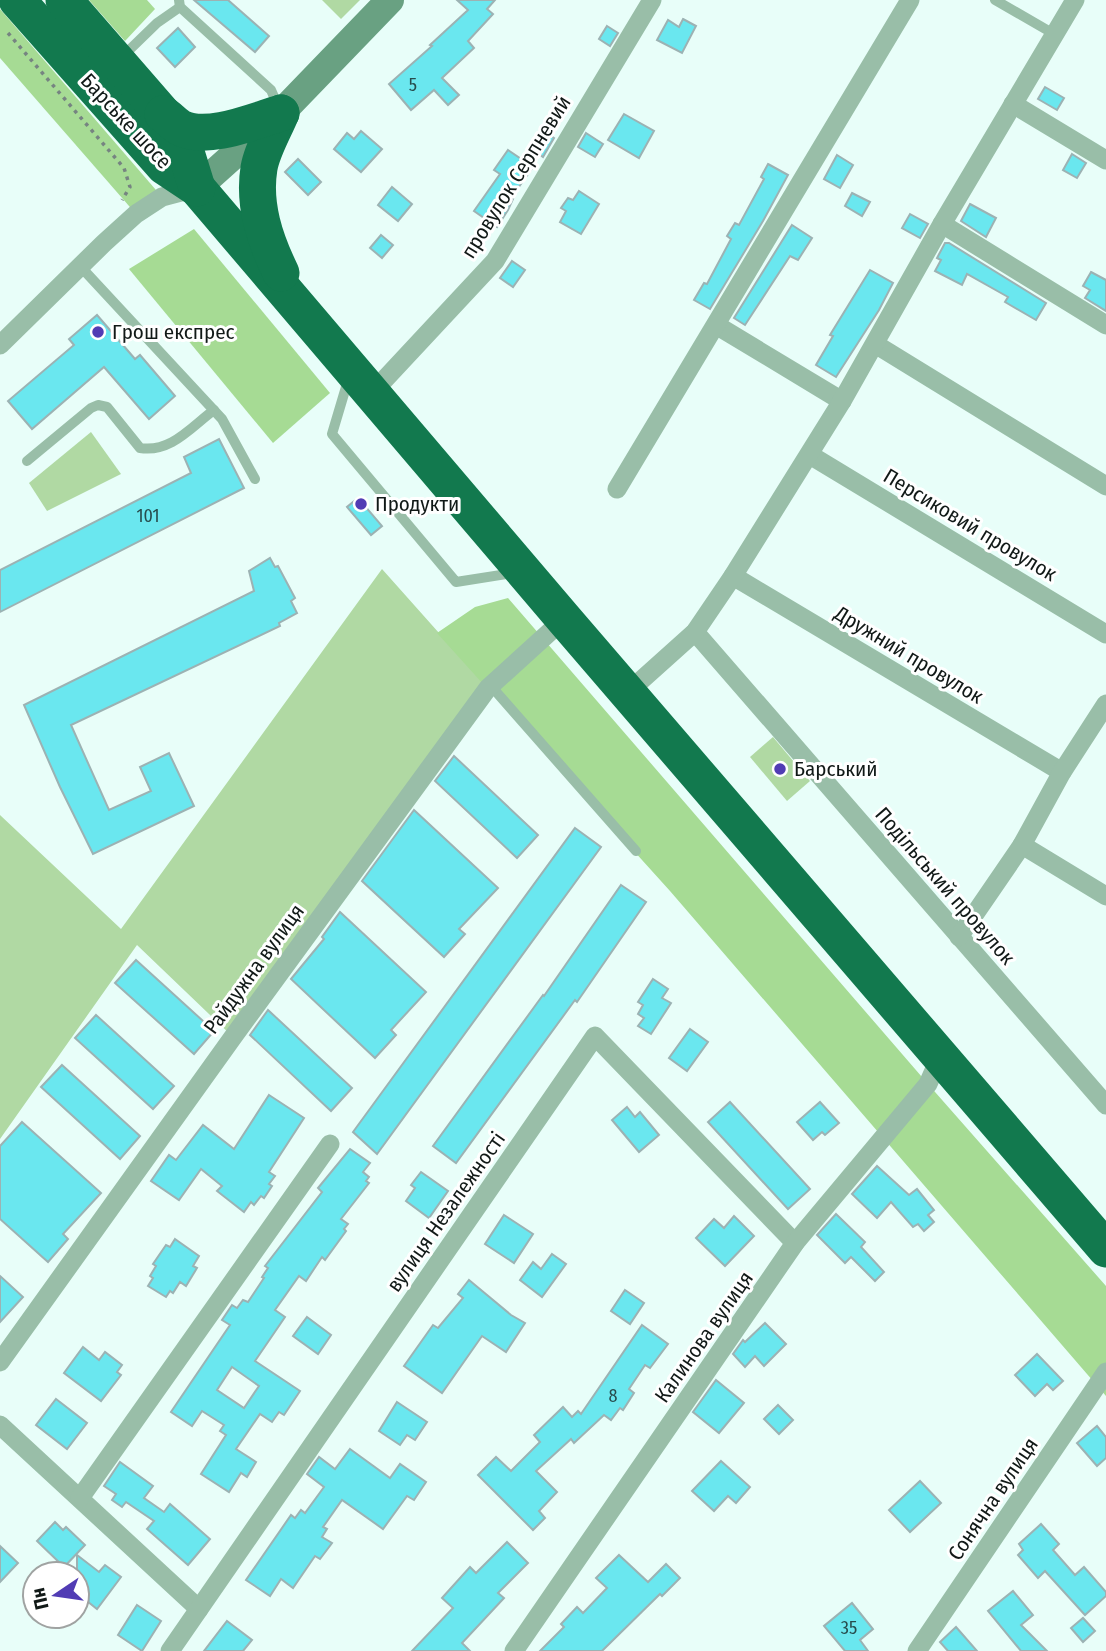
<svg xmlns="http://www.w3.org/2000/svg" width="1106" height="1651" font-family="'Fira Sans Condensed',sans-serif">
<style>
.green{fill:#b0d9a3}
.forest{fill:#a6db94}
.building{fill:#6ae7ef;stroke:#9cb2b3;stroke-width:2;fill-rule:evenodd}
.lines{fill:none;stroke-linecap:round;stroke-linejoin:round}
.path{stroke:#768481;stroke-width:3.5;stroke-dasharray:3.5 5;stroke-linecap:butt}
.lane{stroke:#99bea8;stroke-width:10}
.street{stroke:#99bea8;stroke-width:19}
.secondary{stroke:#69a182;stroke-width:28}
.highway{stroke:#12794e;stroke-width:37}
.poi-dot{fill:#513cb4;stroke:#fff;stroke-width:2.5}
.labels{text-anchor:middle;stroke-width:6;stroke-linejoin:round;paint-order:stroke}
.number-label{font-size:18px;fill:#274c4d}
.street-label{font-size:21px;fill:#111917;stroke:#fff}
.poi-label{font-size:21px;fill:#111917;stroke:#fff;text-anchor:start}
</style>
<rect width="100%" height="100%" fill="#e8fef9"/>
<!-- green -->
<g class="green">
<path d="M322,0H360L341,19Z"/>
<path d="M91,432L121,474L47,511L29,483Z"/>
<path d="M382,569L488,688L233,1037L137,945L0,1139V815L121,929Z"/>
<path d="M773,737L810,781L787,801L750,757Z"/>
</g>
<!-- forest -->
<g class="forest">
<path d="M89,0H147L155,9L125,41Z"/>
<path d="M0,9L162,197L136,214L0,58Z"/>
<path d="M194,229L330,393L273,443L129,269Z"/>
<path d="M508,598L928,1084L1106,1286V1396L670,891L437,633L475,607Z"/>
</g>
<!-- building -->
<g class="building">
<path d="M194,0H228L269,36L255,52Z"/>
<path d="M457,0H495L487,9L493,14L468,41L474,48L442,78L459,95L448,105L434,90L411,110L389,84L432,46L430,45L468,10Z"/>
<path d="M683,19L696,26L682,53L657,40L668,20L679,27Z"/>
<path d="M607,26L618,33L610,46L599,39Z"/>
<path d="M178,28L195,47L175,67L157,48Z"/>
<path d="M1045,87L1064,98L1057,110L1038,99Z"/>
<path d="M624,114L654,131L639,158L608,140Z"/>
<path d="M361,131L382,149L361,172L334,149L347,133L354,139Z"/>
<path d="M544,131L554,138L543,157L532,149Z"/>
<path d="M586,133L603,144L595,157L578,147Z"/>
<path d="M508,150L533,167L511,198L513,199L508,210L497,227L474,211L500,174L494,170Z"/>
<path d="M1072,154L1086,163L1077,178L1063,170Z"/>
<path d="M837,155L853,165L840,188L824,179Z"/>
<path d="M298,159L321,182L308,195L285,172Z"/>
<path d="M768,164L788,175L763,221L710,309L694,300L704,283L707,284L731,239L727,236L735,223L739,225L764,179L761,177Z"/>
<path d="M392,187L412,204L398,221L378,205Z"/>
<path d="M579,191L599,204L581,234L560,222L566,211L561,208L568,198L573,200Z"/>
<path d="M852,193L870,202L862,216L845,206Z"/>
<path d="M970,204L996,218L986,237L961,221Z"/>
<path d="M910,214L928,224L920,238L902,228Z"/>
<path d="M792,225L812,238L798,260L790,256L745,325L734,318Z"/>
<path d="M381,235L393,245L382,258L370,248Z"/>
<path d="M945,243H949L1046,303L1036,320L1005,302L1008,297L967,274L962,285L935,271L941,260L937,258Z"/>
<path d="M512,261L525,270L513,287L500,278Z"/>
<path d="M870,270L893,283L879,310L836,377L816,365L833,336L830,335Z"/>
<path d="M1091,272L1106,280V311L1085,298L1090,290L1083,286Z"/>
<path d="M97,315L135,359L140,355L175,396L149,419L104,367L32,429L8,401L74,345L69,339Z"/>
<path d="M219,439L244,488L0,612V570L191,473L184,457Z"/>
<path d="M358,498L382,526L371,535L347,507Z"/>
<path d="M270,558L275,567L278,566L295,598L291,601L297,613L279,623L280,626L71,725L109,810L151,791L140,767L169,753L194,806L93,854L60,787L24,705L254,591L249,571Z"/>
<path d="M454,756L538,835L517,858L435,781Z"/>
<path d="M414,810L498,888L459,929L465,934L444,957L362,881Z"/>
<path d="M575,828L601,847L377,1154L353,1132Z"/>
<path d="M621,885L646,902L577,1002L575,1000L456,1163L433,1146L543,995L544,996Z"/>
<path d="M340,912L426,992L391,1030L396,1035L375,1058L291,979L324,939L322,937Z"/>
<path d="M136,960L214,1031L194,1054L115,983Z"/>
<path d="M653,979L668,989L662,998L671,1003L651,1034L638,1026L644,1018L638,1014L643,1005L638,1002Z"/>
<path d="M268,1010L352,1088L331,1111L250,1035Z"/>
<path d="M96,1015L174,1086L153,1109L75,1038Z"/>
<path d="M690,1029L708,1042L687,1071L669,1058Z"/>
<path d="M62,1065L140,1136L120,1159L41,1087Z"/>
<path d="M269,1095L304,1118L269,1172L275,1176L269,1184L272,1186L264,1198L261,1196L254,1205L251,1202L244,1212L217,1191L222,1186L201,1169L179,1200L151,1181L169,1155L176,1160L203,1125L234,1149Z"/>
<path d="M730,1102L810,1189L788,1209L708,1122Z"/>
<path d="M820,1102L839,1123L825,1135L822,1132L813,1140L797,1122Z"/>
<path d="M627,1107L635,1117L640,1112L659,1135L639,1152L612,1120Z"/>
<path d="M22,1122L101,1193L63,1234L68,1239L48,1262L0,1219V1146Z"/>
<path d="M350,1149L370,1163L363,1172L369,1177L366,1181L369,1183L341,1219L348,1224L344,1229L346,1231L325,1260L322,1257L306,1281L299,1276L275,1310L285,1317L255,1361L300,1391L284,1415L279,1412L272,1422L260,1414L236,1449L256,1462L247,1477L241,1473L229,1492L201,1474L226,1435L220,1431L224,1425L202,1411L192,1426L171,1412L230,1325L222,1320L232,1305L237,1308L243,1300L248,1302L264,1278L262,1277L268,1268L265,1266L322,1192L318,1188ZM232,1367L259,1386L244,1408L217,1390Z"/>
<path d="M877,1166L909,1195L917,1189L934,1210L928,1215L934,1222L924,1231L918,1224L913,1227L891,1202L877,1218L852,1194Z"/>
<path d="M421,1172L448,1191L429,1218L406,1201L415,1188L411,1185Z"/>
<path d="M836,1214L865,1242L861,1247L884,1272L875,1281L851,1257L845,1263L817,1235Z"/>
<path d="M504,1215L533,1234L514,1263L485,1244Z"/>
<path d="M734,1216L754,1236L725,1266L696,1238L714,1219L724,1228Z"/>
<path d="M175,1239L199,1256L193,1266L197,1268L186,1286L180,1282L173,1293L170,1291L166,1297L148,1286L153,1278L150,1276L156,1266L153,1264L166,1245L170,1247Z"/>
<path d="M552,1254L566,1264L542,1297L520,1280L533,1262L541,1269Z"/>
<path d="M0,1276L23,1297L0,1322Z"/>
<path d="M469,1280L511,1315L525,1323L506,1352L482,1336L442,1393L404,1366L433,1325L438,1328L463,1298L458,1294Z"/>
<path d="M625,1290L644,1303L630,1324L611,1311Z"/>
<path d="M307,1317L331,1335L318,1354L293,1336Z"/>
<path d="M765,1323L786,1344L764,1366L755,1356L745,1367L733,1354L743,1340L745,1342Z"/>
<path d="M642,1325L668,1344L650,1368L645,1365L629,1389L634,1393L623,1410L620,1408L611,1420L604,1415L574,1443L571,1439L536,1471L557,1492L539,1511L545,1518L533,1530L478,1475L496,1457L511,1471L540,1442L534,1435L563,1407L572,1417L578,1411L581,1414Z"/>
<path d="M83,1347L99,1360L105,1352L122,1365L117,1372L121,1375L101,1401L64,1373Z"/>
<path d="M1037,1354L1063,1381L1053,1390L1047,1384L1035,1396L1015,1375Z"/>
<path d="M716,1380L744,1403L719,1433L693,1412Z"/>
<path d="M56,1399L87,1423L67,1449L36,1425Z"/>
<path d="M397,1402L427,1422L415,1440L407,1435L400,1445L379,1431Z"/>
<path d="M778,1405L793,1420L779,1434L764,1419Z"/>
<path d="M1097,1426L1106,1437V1458L1097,1466L1077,1443Z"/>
<path d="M350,1449L390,1478L400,1464L426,1482L414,1500L407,1496L383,1529L342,1500L323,1527L327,1529L322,1537L332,1543L320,1559L315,1556L293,1588L281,1579L270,1596L246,1580L291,1515L295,1518L301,1510L305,1513L324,1487L307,1474L319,1457L335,1469Z"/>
<path d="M721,1461L750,1487L736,1503L728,1496L714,1511L692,1491Z"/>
<path d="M120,1462L153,1486L144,1498L164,1512L170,1504L210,1539L188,1565L147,1529L154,1521L126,1502L122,1507L112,1500L116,1494L104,1486Z"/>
<path d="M920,1481L941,1503L910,1532L889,1510Z"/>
<path d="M55,1522L63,1530L66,1527L85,1545L64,1567L37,1541Z"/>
<path d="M1041,1524L1059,1544L1053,1550L1075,1575L1084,1567L1106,1592V1596L1085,1615L1045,1571L1038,1578L1018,1555L1023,1550L1019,1544Z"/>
<path d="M507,1542L528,1563L498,1593L504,1598L462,1643L470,1651H412L453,1608L442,1598L470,1567L476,1573Z"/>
<path d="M0,1546L18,1563L0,1582Z"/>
<path d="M77,1555L99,1572L105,1565L121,1577L97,1609L77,1593Z"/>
<path d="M619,1555L648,1582L666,1564L680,1578L662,1596L660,1594L602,1651H540L564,1627L561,1624L577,1607L583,1613L607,1588L596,1578Z"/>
<path d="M1013,1591L1033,1615L1021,1625L1047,1651H1021L988,1611Z"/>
<path d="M852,1603L873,1629L860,1640L868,1651H845L824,1626Z"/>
<path d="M137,1605L161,1621L142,1651L118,1635Z"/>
<path d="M1083,1618L1095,1631L1083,1642L1071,1628Z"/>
<path d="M227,1621L252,1640L243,1651H204Z"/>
<path d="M956,1627L977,1651H948L940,1642Z"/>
</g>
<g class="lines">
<!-- path -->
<path class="path" d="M8,33L124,168L130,187L122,200"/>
<!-- lane -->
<g class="lane">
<path d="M179,0L180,7L271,90L278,106"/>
<path d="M995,0L1054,34"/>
<path d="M122,57L157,23L180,7"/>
<path d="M80,266L222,419L255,479"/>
<path d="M349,377L332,434L456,582L513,573"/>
<path d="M27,461L91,408L98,405L107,407L140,448C171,453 191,427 214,410"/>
<path d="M491,686L636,851"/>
</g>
<!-- street -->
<g class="street">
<path d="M1013,104L1106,160"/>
<path d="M942,224L1106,325"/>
<path d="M716,325L842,401"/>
<path d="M875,344L1106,486"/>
<path d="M0,345L104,243L136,214L162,197L196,188"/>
<path d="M371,394L495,261L652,0"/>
<path d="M810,455L1106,634"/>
<path d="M617,489L910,0"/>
<path d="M733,576L1062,772"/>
<path d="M695,632L1106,1105"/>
<path d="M627,693L695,632L733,576L842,401L942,224L1075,0"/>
<path d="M1022,845L1106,896"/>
<path d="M959,937L1022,845L1062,772L1106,704"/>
<path d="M0,1362L233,1037L488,688L564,619"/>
<path d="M0,1425L199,1609"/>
<path d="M80,1498L330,1144"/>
<path d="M170,1651L595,1036L795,1243"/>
<path d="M514,1651L795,1243L928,1084L940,1057"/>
<path d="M917,1651L1106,1372"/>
</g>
<!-- secondary -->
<path class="secondary" d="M197,188L281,113L390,0"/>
<!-- highway -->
<g class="highway">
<path d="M17,0L164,166L197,188L564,619L1106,1249"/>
<path d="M64,0L163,114L185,149L197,188"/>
<path d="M281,113C274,130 262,150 259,168C253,205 265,240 281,273"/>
<path d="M163,114C169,118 175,125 181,128C208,141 254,121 281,113"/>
</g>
</g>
<!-- markers -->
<g class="poi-dot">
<circle cx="98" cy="332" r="7"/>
<circle cx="361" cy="504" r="7"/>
<circle cx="780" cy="769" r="7"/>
</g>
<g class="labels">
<!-- number labels -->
<g class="number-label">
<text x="413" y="91">5</text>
<text x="148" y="522">101</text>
<text x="613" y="1402">8</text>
<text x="849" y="1634">35</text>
</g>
<!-- street labels -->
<g class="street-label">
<text transform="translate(126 121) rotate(47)" y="7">Барське шосе</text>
<text transform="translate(516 177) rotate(-58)" y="7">провулок Серпневий</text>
<text transform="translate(970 525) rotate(31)" y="7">Персиковий провулок</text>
<text transform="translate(909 655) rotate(31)" y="7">Дружний провулок</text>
<text transform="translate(945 886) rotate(49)" y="7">Подільський провулок</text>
<text transform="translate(254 969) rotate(-54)" y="7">Райдужна вулиця</text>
<text transform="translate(446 1212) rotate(-55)" y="7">вулиця Незалежності</text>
<text transform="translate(704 1337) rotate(-55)" y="7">Калинова вулиця</text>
<text transform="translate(993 1499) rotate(-56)" y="7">Сонячна вулиця</text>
</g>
<!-- poi labels -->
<g class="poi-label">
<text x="112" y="339">Грош експрес</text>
<text x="375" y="511">Продукти</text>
<text x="794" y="776">Барський</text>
</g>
</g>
<!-- north arrow -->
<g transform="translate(56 1595) rotate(257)"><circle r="33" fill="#ffffff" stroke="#a0a3a2" stroke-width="2"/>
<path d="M0-5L12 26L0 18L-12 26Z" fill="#513cb4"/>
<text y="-10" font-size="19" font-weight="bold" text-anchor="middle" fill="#111917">Пн</text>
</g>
</svg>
